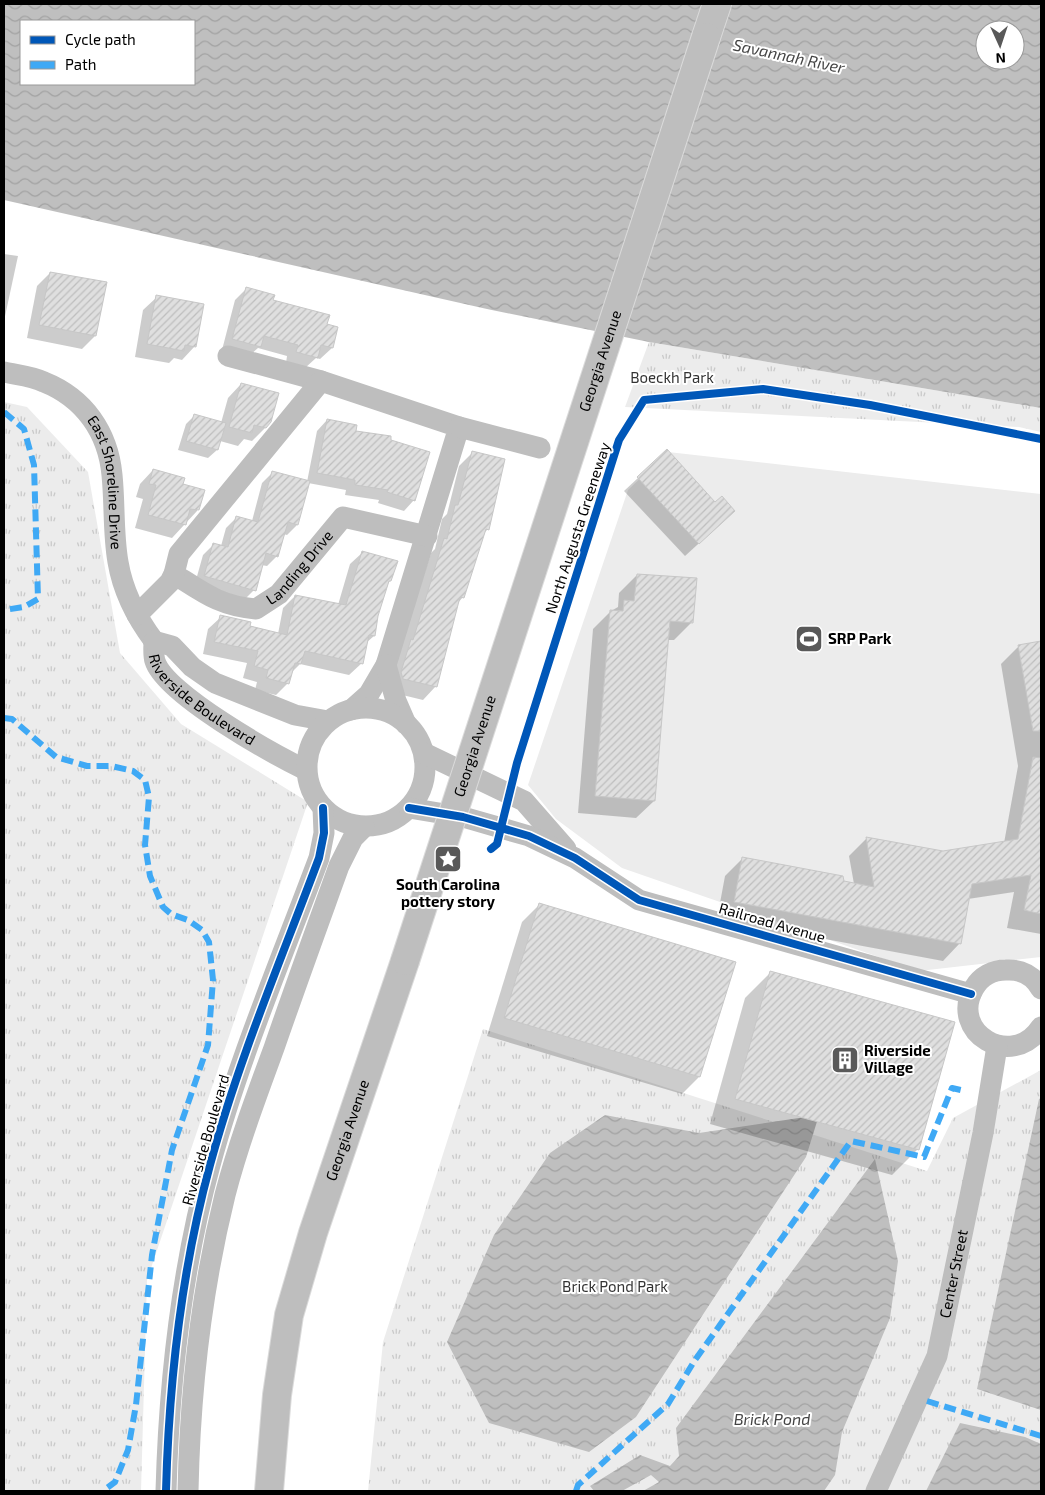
<svg xmlns="http://www.w3.org/2000/svg" width="1045" height="1495" font-family="'Exo 2',sans-serif">
<style>
.grass{fill:url(#grass-tufts)}
.pitch{fill:#ececec}
.water{fill:url(#water-waves);fill-rule:evenodd}
.shadow{fill:#0003}
.building{fill:url(#building-hatch);stroke:#c7c7c7}
.lines{fill:none;stroke-linecap:round;stroke-linejoin:round}
.primary-casing{stroke:#dbdbdb;stroke-width:30}
.minor{stroke:#bebebe;stroke-width:21}
.primary{stroke:#bebebe;stroke-width:28}
.primary-bridge-casing{stroke:#dbdbdb;stroke-width:30;stroke-linecap:butt}
.primary-bridge{stroke:#bebebe;stroke-width:28}
.quiet{stroke:#3fa9f5;stroke-width:6;stroke-dasharray:12 6;stroke-linecap:butt}
.cycleway-casing{stroke:#fff;stroke-width:11}
.cycleway{stroke:#0057b8;stroke-width:8}
.labels{text-anchor:middle;stroke-width:4;stroke-linejoin:round;paint-order:stroke}
.street-label{font-size:15px;fill:#000;stroke:#fff}
.park-label{font-size:15px;fill:#333;stroke:#fff}
.poi-label{font-size:15px;font-weight:bold;fill:#000;stroke:#fff;text-anchor:start}
.water-label{font-size:16px;font-style:italic;fill:#444;stroke:#fff}
</style>
<defs>
<pattern id="grass-tufts" width="24" height="20" patternUnits="userSpaceOnUse" patternTransform="scale(1.25)"><rect width="24" height="20" fill="#ececec"/><path d="M3 7l-1-3M5 7V3M7 7l1-3M15 17l-1-3M17 17v-4M19 17l1-3" fill="none" stroke="#c9c9c9"/></pattern>
<pattern id="water-waves" width="16" height="10" patternUnits="userSpaceOnUse" patternTransform="scale(1.25)"><rect width="16" height="10" fill="#bfbfbf"/><path d="M0 5q4-4 8 0t8 0" fill="none" stroke="#a2a2a2"/></pattern>
<pattern id="building-hatch" width="6" height="6" patternUnits="userSpaceOnUse" patternTransform="scale(1.25)"><rect width="6" height="6" fill="#dfdfdf"/><path d="M-1 1l2-2M0 6l6-6M5 7l2-2" fill="none" stroke="#bebebe"/></pattern>
</defs>
<rect width="100%" height="100%" fill="#fff"/>
<!-- grass -->
<g class="grass">
<path d="M649,342L1041,408V432L1019,427L625,407Z"/>
<path d="M4,402L27,407L88,472L120,653L181,724L308,802L147,1280L141,1491H4Z"/>
<path d="M483,1029L927,1171L953,1118L1041,1070V1491H368L383,1342Z"/>
</g>
<!-- pitch -->
<path class="pitch" d="M668,452L1041,494V957L919,971L622,868L556,819L528,785L628,490Z"/>
<!-- water -->
<g class="water">
<path d="M4,4H1041V408L649,342L487,309L4,200ZM21,21H194V84H21ZM985,30H1015V60H985Z"/>
<path d="M1041,1098V1410L977,1389L1039,1099Z"/>
<path d="M605,1115L699,1133L819,1115L806,1157L636,1417L589,1452L489,1423L447,1342L494,1235L550,1153Z"/>
<path d="M875,1159L898,1261L890,1318L842,1432L835,1475L824,1491H643L659,1482L651,1475L622,1491H594L590,1486L640,1455L670,1466L679,1456L676,1428Z"/>
<path d="M960,1423L1025,1437L1041,1444V1491H926Z"/>
</g>
<!-- shadow -->
<g class="shadow">
<path d="M4,254L18,256L4,321Z"/>
<path d="M50,273L95,336L82,349L27,338L37,286Z"/>
<path d="M246,289L326,325L332,348L320,359L316,358L305,368L286,363L287,356L258,348L248,357L222,350L235,300Z"/>
<path d="M157,297L195,346L182,360L174,358L169,363L135,357L143,310Z"/>
<path d="M241,384L265,428L252,441L244,439L238,446L220,441L217,450L208,458L178,450L186,424L195,415L221,423L228,398Z"/>
<path d="M327,420L354,432L414,500L404,511L378,503L379,500L345,495L346,490L308,483L297,525L287,535L283,534L277,556L267,566L261,565L254,590L244,600L194,587L203,555L214,544L221,546L226,528L237,517L252,521L262,483L272,473L307,482L317,431Z"/>
<path d="M667,451L720,524L685,556L624,491Z"/>
<path d="M472,453L488,529L483,534L463,597L457,604L436,686L423,700L390,692L388,686L431,553L435,549L442,519L447,514L459,466Z"/>
<path d="M153,470L182,485L203,490L197,511L172,538L135,528L143,499L136,497L140,484Z"/>
<path d="M363,552L390,581L386,585L376,616L374,636L366,643L362,663L349,675L300,664L291,673L288,683L276,695L255,690L257,682L243,678L247,663L203,654L208,629L221,617L278,634L283,608L295,596L338,605L350,564Z"/>
<path d="M637,575L692,622L674,640H667L654,801L636,818L578,813L593,629L611,611L618,607L619,593Z"/>
<path d="M1041,642V934L1007,928L1014,892L968,899L960,943L943,961L717,919L725,876L743,858L854,884L849,856L867,838L943,852L1004,843L1018,766L1001,664L1019,646Z"/>
<path d="M540,904L699,1077L682,1094L487,1036L522,922Z"/>
<path d="M771,972L918,1149L892,1175L710,1124L745,998Z"/>
</g>
<!-- building -->
<g class="building">
<path d="M50,272L107,282L96,336L39,325Z"/>
<path d="M246,287L275,295L273,300L330,315L327,324L338,327L333,348L321,345L318,358L296,352L298,345L264,336L261,347L232,339Z"/>
<path d="M156,295L204,304L196,347L185,345L184,351L147,344Z"/>
<path d="M241,383L279,393L271,422L266,428L254,425L252,433L229,427Z"/>
<path d="M194,414L226,423L218,450L186,441Z"/>
<path d="M327,419L357,425L356,431L391,436V440L430,452L415,501L387,492L388,490L355,485V480L317,473Z"/>
<path d="M667,449L715,502L722,496L735,511L699,544L637,477Z"/>
<path d="M472,451L505,459L489,530L486,529L464,598L460,597L437,687L403,679L401,672L411,639L413,640L444,538L447,539L455,505H458Z"/>
<path d="M153,469L185,478L183,484L205,490L199,510L190,509L186,525L148,515L156,485L149,484Z"/>
<path d="M272,471L310,481L298,525L288,522L278,557L266,553L256,591L204,576L213,543L228,547L236,516L258,522Z"/>
<path d="M362,551L398,561L391,581H389L378,616L375,636L369,635L363,664L305,651L301,664L295,663L289,684L266,678L268,670L254,666L258,651L214,642L220,615L251,622L250,626L287,635L295,595L346,605Z"/>
<path d="M637,574L697,578L693,623L670,621L655,801L595,796L610,610L623,611L624,600L634,601Z"/>
<path d="M1041,641V731H1033L1018,645Z"/>
<path d="M1033,757L1041,758V914L1024,910L1031,875L972,884L961,944L734,902L742,857L843,876L844,881L874,887L866,837L943,851L1018,839Z"/>
<path d="M539,903L736,962L700,1077L504,1018Z"/>
<path d="M770,971L955,1022L919,1150L735,1099Z"/>
</g>
<g class="lines">
<!-- primary casing -->
<g class="primary-casing">
<g id="primary">
<path d="M706,37L717,4"/>
<path id="s5" d="M269,1491L277,1395L289,1315L313,1233L405,961"/>
</g>
</g>
<!-- minor -->
<g class="minor">
<path d="M228,356L321,381L459,427L386,665L369,694L351,710"/>
<path id="s1" d="M4,372C17,375 32,376 44,382C84,398 108,432 112,475C115,504 113,534 118,562C123,592 136,617 154,641"/>
<path d="M459,427L540,448"/>
<path id="s2" d="M174,574C204,593 220,606 256,609L279,594L343,517L427,536"/>
<path d="M137,615L170,582L174,574L179,554L321,381"/>
<path id="s3" d="M154,641C154,647 153,655 155,661C165,694 273,754 306,770"/>
<path d="M154,641L172,646L192,667L215,683L295,715L328,721"/>
<path d="M386,665L396,701L406,724"/>
<circle cx="366" cy="767" r="59"/>
<path d="M424,753L524,801L566,849"/>
<path d="M409,808L463,817L529,836L575,858L639,900L971,994"/>
<path d="M1041,989C1034,976 1021,969 1006,970C993,970 981,976 974,988C948,1032 1012,1071 1041,1027"/>
<path d="M166,1491C169,1381 181,1272 210,1165C238,1061 281,960 319,858L324,833L323,808"/>
<path d="M188,1491C190,1392 201,1292 225,1195C238,1145 256,1097 274,1048C295,987 317,927 339,866L353,838L364,827"/>
<path id="s4" d="M876,1491L937,1356L983,1133L997,1046"/>
</g>
<!-- primary -->
<use href="#primary" class="primary"/>
<!-- primary-bridge casing -->
<g class="primary-bridge-casing">
<g id="primary-bridge">
<path id="s6" d="M405,961L706,37"/>
</g>
</g>
<!-- primary-bridge -->
<use href="#primary-bridge" class="primary-bridge"/>
<!-- quiet -->
<g class="quiet">
<path d="M4,412L24,429L34,465L38,599L24,607L4,610"/>
<path d="M4,718L12,719L56,757L87,766H111L133,771L145,780L149,797L145,845L150,876L163,907L171,914L188,920L202,930L209,942L213,980L208,1045L172,1150L152,1255L136,1405L128,1450L115,1482L103,1491"/>
<path d="M927,1401L1041,1436"/>
<path d="M576,1491L578,1485L668,1404L695,1360L851,1141L924,1157L952,1088L965,1091"/>
</g>
<!-- cycleway casing -->
<g class="cycleway-casing">
<g id="cycleway">
<path d="M409,808L463,817L529,836L575,858L639,900L971,994"/>
<path d="M491,849L497,844L517,763L619,440L644,400L763,389L870,405L1041,439"/>
<path d="M166,1491C169,1381 181,1272 210,1165C238,1061 281,960 319,858L324,833L323,808"/>
</g>
</g>
<!-- cycleway -->
<use href="#cycleway" class="cycleway"/>
</g>
<!-- icons -->
<defs>
<g id="stadium-square" transform="scale(1.4375)"><rect x="-9" y="-9" width="18" height="18" rx="4" fill="#595959" stroke="#fff"/><path d="M0-5a6.5 5 0 1 0 0 10a6.5 5 0 1 0 0-10ZM-3.5-1.8h7v3.6h-7Z" fill="#fff"/></g>
<g id="sight-square" transform="scale(1.4375)"><rect x="-9" y="-9" width="18" height="18" rx="4" fill="#595959" stroke="#fff"/><path d="M0-6L1.8-2.2L6-1.7L2.9 1.2L3.7 5.4L0 3.3L-3.7 5.4L-2.9 1.2L-6-1.7L-1.8-2.2Z" fill="#fff"/></g>
<g id="building-square" transform="scale(1.4375)"><rect x="-9" y="-9" width="18" height="18" rx="4" fill="#595959" stroke="#fff"/><path d="M-4-6H4V6H1V3H-1V6H-4ZM-2.5-4.3h1.7v1.8h-1.7ZM.8-4.3h1.7v1.8H.8ZM-2.5-1h1.7V.8h-1.7ZM.8-1h1.7V.8H.8Z" fill="#fff"/></g>
</defs>
<g fill-rule="evenodd">
<use href="#stadium-square" x="809" y="639"/>
<use href="#sight-square" x="448" y="859"/>
<use href="#building-square" x="845" y="1060"/>
</g>
<g class="labels">
<!-- street labels -->
<g class="street-label">
<text dy="5" stroke="none"><textPath href="#s6" startOffset="631">Georgia Avenue</textPath></text>
<text dy="5" stroke="none"><textPath href="#s1" startOffset="169">East Shoreline Drive</textPath></text>
<text transform="translate(578 528) rotate(-72)" y="5">North Augusta Greeneway</text>
<text dy="5" stroke="none"><textPath href="#s2" startOffset="151">Landing Drive</textPath></text>
<text dy="5" stroke="none"><textPath href="#s3" startOffset="81">Riverside Boulevard</textPath></text>
<text dy="5" stroke="none"><textPath href="#s6" startOffset="226">Georgia Avenue</textPath></text>
<text transform="translate(772 923) rotate(16)" y="5">Railroad Avenue</text>
<text dy="5" stroke="none"><textPath href="#s5" startOffset="371">Georgia Avenue</textPath></text>
<text transform="translate(206 1140) rotate(-74)" y="5">Riverside Boulevard</text>
<text dy="5" stroke="none"><textPath href="#s4" startOffset="232">Center Street</textPath></text>
</g>
<!-- park labels -->
<g class="park-label">
<text x="672" y="383">Boeckh Park</text>
<text x="615" y="1292">Brick Pond Park</text>
</g>
<!-- poi labels -->
<g class="poi-label">
<text x="828" y="644">SRP Park</text>
<text x="448" y="890" text-anchor="middle">South Carolina<tspan x="448" dy="17">pottery story</tspan></text>
<text x="864" y="1056">Riverside<tspan x="864" dy="17">Village</tspan></text>
</g>
<!-- water labels -->
<g class="water-label">
<text transform="translate(789 56) rotate(12)" y="6">Savannah River</text>
<text x="772" y="1425">Brick Pond</text>
</g>
</g>
<!-- border -->
<rect width="1045" height="1495" fill="none" stroke="#000000" stroke-width="10"/>
<!-- legend -->
<rect x="20" y="20" width="175" height="65" fill="#ffffff" stroke="#999999"/>
<rect x="30" y="36" width="25" height="8" fill="#0057b8" stroke="#999999"/>
<text x="65" y="45" font-size="15" fill="#000000">Cycle path</text>
<rect x="30" y="61" width="25" height="8" fill="#3fa9f5" stroke="#999999"/>
<text x="65" y="70" font-size="15" fill="#000000">Path</text>
<!-- north arrow -->
<g transform="translate(1000 45) rotate(177)"><circle r="24" fill="#ffffff" stroke="#999999"/>
<path d="M0-4L9 19L0 12L-9 19Z" fill="#595959"/>
<text y="-8" font-size="14" font-weight="bold" text-anchor="middle" fill="#000000">N</text>
</g>
</svg>
